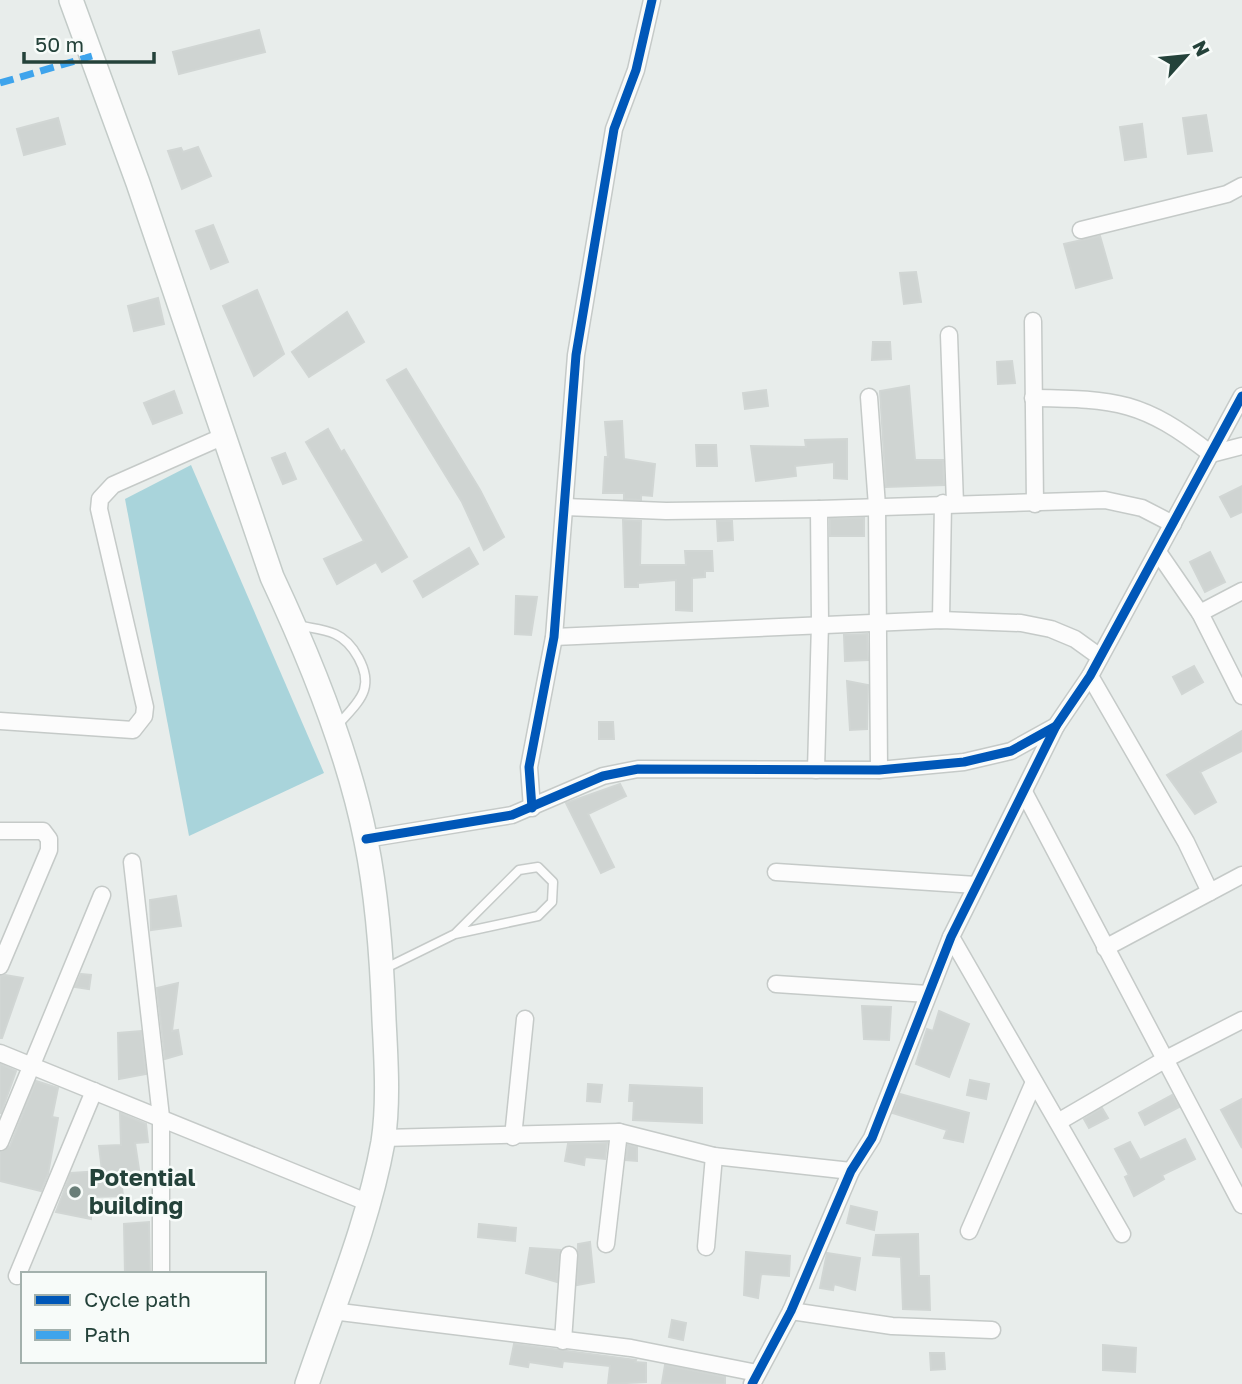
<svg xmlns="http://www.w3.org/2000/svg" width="1242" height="1384" font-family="'Golos Text',sans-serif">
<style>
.water{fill:#a9d4db}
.building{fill:#cfd4d2;stroke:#d1d6d4;stroke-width:2}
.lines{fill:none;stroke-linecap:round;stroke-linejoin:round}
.lane-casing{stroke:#c5cac8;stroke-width:11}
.street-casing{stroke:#c5cac8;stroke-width:19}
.secondary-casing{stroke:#c3cbc8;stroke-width:26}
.lane{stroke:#fcfcfc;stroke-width:8}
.street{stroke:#fcfcfc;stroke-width:16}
.secondary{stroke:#fcfcfc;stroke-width:23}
.quiet{stroke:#3ea4ec;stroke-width:7;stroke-dasharray:14 7;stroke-linecap:butt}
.cycleway-casing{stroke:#f7fbf9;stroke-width:13}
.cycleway{stroke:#0057b8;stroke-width:9}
.poi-dot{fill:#697e78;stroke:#f7fbf9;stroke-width:2.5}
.labels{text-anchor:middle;stroke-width:5;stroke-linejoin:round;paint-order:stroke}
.poi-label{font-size:24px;font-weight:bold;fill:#24423a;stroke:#f7fbf9;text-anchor:start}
</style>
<rect width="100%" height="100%" fill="#e8edeb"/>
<!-- water -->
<path class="water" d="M191,465L324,773L189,836L125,499Z"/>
<!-- building -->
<g class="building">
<path d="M259,30L265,52L179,74L173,52Z"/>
<path d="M1206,115L1212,151L1188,154L1183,118Z"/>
<path d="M58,118L65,144L24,155L17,129Z"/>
<path d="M1142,124L1146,157L1125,160L1120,127Z"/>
<path d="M198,147L211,176L182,189L168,151L181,148L183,152Z"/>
<path d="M213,225L228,262L211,269L196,231Z"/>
<path d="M1100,236L1112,278L1076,288L1064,244Z"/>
<path d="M916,272L921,302L904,304L900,273Z"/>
<path d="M257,290L284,354L254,376L223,306Z"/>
<path d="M158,298L164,324L134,331L128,306Z"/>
<path d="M347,312L364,342L309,377L292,352Z"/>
<path d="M873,342H890L891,359L872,360Z"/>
<path d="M1012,361L1015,383L998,384L997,362Z"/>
<path d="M406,369L480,490L504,537L484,550L462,502L387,380Z"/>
<path d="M909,386L915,460H943L944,485L886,487L880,391Z"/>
<path d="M766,390L768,406L745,409L743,393Z"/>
<path d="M174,391L182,413L153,424L144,403Z"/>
<path d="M622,421L624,459L655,464L652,496L641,495V500L624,499V493H603L605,457H608L605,422Z"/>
<path d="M328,429L341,452L344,450L407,557L382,572L376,562L337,584L324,559L364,541L306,442Z"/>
<path d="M847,439V479L834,478V462L795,466L796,476L756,481L751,446L806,447L805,440Z"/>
<path d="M696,445H716L717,466H697Z"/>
<path d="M285,453L296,479L283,484L272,458Z"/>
<path d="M1242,486V512L1231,517L1220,497Z"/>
<path d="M864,518V536H830V519Z"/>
<path d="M623,520L641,521L640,565H686L685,551H712L713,571H705V577L692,578V611L676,610V580L638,583V587H625Z"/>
<path d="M717,521H732L733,540L718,541Z"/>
<path d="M469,548L478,564L423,597L414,581Z"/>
<path d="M1210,552L1225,582L1205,592L1190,562Z"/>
<path d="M516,596L537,597L531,635L515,634Z"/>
<path d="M867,634L868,660L845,661L844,635Z"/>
<path d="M1194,666L1203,682L1182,694L1173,677Z"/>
<path d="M847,681L868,685L867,729L850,730Z"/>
<path d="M599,722H613L614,739H599Z"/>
<path d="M1242,731V751L1200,772L1216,802L1195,814L1167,775Z"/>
<path d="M620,784L626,796L588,814L614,867L601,873L566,803Z"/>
<path d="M176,896L181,926L151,930L150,900Z"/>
<path d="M81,974L91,975L89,989L75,987Z"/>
<path d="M5,975L23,978L2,1038H0V976Z"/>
<path d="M178,983L172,1031L178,1030L182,1054L165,1059L157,988Z"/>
<path d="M862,1006L891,1007L889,1040L864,1039Z"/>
<path d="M939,1011L969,1024L949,1077L916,1064L927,1029L933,1031Z"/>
<path d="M141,1031L146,1074L119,1079L118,1033Z"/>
<path d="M0,1064L16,1071L1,1113H0Z"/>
<path d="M970,1080L989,1084L986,1099L967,1095Z"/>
<path d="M36,1081L58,1088L52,1117L58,1118L48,1174L41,1191L0,1181V1152L10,1146Z"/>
<path d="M588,1084L602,1085L600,1102L587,1101Z"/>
<path d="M630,1085L702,1088V1123L633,1120L634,1101H629Z"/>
<path d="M900,1094L969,1113L963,1142L944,1138L947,1130L893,1113Z"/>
<path d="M1172,1095L1179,1107L1145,1125L1139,1113Z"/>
<path d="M1242,1099V1148L1221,1110Z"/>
<path d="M1102,1108L1108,1118L1089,1128L1084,1119Z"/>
<path d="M120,1113L146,1124L148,1142L135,1143L140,1176L121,1179L123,1196L91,1197V1219L56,1212L71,1173L102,1171L99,1146L121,1145Z"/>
<path d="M1185,1139L1195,1159L1162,1175L1164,1179L1134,1196L1125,1177L1129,1175L1115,1149L1130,1142L1140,1160Z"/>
<path d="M607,1143L605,1159L585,1157L584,1165L565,1161L568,1144Z"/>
<path d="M628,1145L637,1147V1161L626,1160Z"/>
<path d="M851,1206L877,1212L874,1230L847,1223Z"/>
<path d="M149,1222L150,1274H125L124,1224Z"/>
<path d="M479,1224L516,1228L515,1241L478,1237Z"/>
<path d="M918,1234L919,1276H929L930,1310L903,1309L901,1257L873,1255L876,1235Z"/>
<path d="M590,1242L594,1282L577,1285L578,1244Z"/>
<path d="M530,1248L560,1250L557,1282L526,1273Z"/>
<path d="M746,1252L790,1256L789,1276L761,1274L758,1298L744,1295Z"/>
<path d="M827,1253L860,1258L855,1290L834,1284L833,1290L820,1288Z"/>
<path d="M672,1320L686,1323L683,1340L669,1337Z"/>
<path d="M514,1344L636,1360L635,1362L646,1363V1382L608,1384L610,1366L563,1361L562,1367L529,1362L528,1367L510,1364Z"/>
<path d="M1103,1345L1136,1348L1135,1372L1103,1370Z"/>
<path d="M930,1353H944L945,1369L931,1370Z"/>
<path d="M665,1365L725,1377V1384L662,1383Z"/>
</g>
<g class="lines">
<!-- lane casing -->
<g class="lane-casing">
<g id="lane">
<path d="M297,625C309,628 324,629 335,634C353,642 370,671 364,690C360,703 346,715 337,726"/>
<path d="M384,969L455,934L538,916L552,902L553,882L538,867L519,870L455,934"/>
</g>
</g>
<!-- street casing -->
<g class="street-casing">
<g id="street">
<path d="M1081,230L1227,194L1242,186"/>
<path d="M1033,321L1035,504"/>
<path d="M949,335L955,504"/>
<path d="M869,397L877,506L879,770"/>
<path d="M1033,398C1117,399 1143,401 1211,454L1242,446"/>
<path d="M565,507L666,511L819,509L1105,500L1142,508L1173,524"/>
<path d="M1158,552L1200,613L1242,696"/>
<path d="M1200,613L1242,591"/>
<path d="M941,620L943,503"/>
<path d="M554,637L941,620L1021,623L1051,629L1075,639L1100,657"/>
<path d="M1090,676L1186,842L1210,892L1242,875"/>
<path d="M0,721L133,730L144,716L145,707L99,509L100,499L113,485L224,436"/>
<path d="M816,770L820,623L819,509"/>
<path d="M1024,792L1242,1205"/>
<path d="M532,808L529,767L554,637L576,355L614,129L636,70L652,0"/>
<path d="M0,831H43L49,839V850L0,966"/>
<path d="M366,839L512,815L603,776L638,769L879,770L964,762L1011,751L1056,726L1090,676L1242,396"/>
<path d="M132,862L161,1117V1274"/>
<path d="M776,872L976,885"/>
<path d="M951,937L1122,1234"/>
<path d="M1105,948L1210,892"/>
<path d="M776,984L928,994"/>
<path d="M0,1053L369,1203"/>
<path d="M1058,1122L1166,1059L1242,1020"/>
<path d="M513,1137L525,1019"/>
<path d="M383,1138L619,1132L714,1156L851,1171"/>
<path d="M0,1142L102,895"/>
<path d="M969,1231L1034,1082"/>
<path d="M606,1244L619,1132"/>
<path d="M706,1247L714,1156"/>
<path d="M17,1276L94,1091"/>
<path d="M332,1311L631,1348L757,1373"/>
<path d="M791,1311L892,1326L992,1330"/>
<path d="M563,1341L569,1255"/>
<path d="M752,1384L791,1311L851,1171L872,1138L951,937L1056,726"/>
</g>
</g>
<!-- secondary casing -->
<g class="secondary-casing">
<path id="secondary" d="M71,0L138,183L272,577C309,656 349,755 366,841C378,900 382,960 384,1020C386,1059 389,1103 383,1142C368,1225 334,1304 307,1384"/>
</g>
<!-- lane -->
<use href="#lane" class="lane"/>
<!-- street -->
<use href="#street" class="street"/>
<!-- secondary -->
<use href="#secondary" class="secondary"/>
<!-- quiet -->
<path class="quiet" d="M0,83L92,56"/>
<!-- cycleway casing -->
<g class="cycleway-casing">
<g id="cycleway">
<path d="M532,808L529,767L554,637L576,355L614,129L636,70L652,0"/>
<path d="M366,839L512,815L603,776L638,769L879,770L964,762L1011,751L1056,726L1090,676L1242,396"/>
<path d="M752,1384L791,1311L851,1171L872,1138L951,937L1056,726"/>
</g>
</g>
<!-- cycleway -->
<use href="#cycleway" class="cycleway"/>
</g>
<!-- markers -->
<circle class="poi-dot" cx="75" cy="1192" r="7"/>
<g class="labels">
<!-- poi labels -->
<g class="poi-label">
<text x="89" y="1186">Potential<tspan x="89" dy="28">building</tspan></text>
</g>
</g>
<!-- legend -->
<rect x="21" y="1272" width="245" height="91" fill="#f7fbf9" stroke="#a3b1ad" stroke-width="2"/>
<rect x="35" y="1295" width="35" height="10" fill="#0057b8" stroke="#a3b1ad" stroke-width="2"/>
<text x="84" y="1307" font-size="21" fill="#24423a">Cycle path</text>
<rect x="35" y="1330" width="35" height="10" fill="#3ea4ec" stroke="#a3b1ad" stroke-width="2"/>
<text x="84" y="1342" font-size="21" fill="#24423a">Path</text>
<!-- north arrow -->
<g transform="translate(1186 56) rotate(63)" stroke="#f7fbf9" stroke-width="5" paint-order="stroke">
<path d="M0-5L12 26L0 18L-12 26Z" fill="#24423a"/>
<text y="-10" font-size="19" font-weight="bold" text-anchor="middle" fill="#24423a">N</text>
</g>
<!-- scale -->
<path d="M24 52v10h130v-10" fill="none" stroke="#24423a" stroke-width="3.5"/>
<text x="35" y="52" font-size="21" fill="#24423a" stroke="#f7fbf9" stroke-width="5" paint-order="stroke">50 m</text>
</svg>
